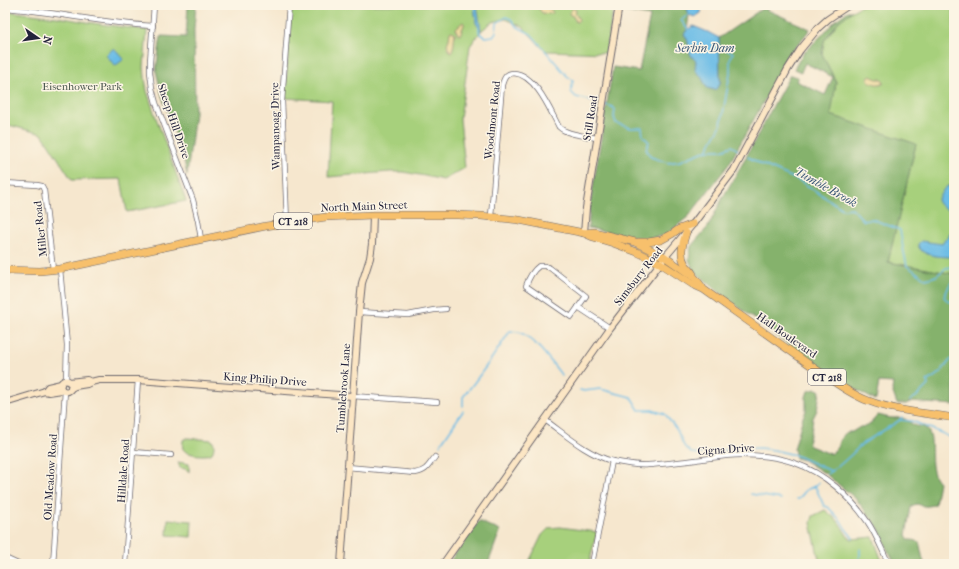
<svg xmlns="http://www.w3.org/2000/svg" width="959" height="569" font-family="'IM FELL French Canon',serif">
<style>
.green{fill:#a7d07c;stroke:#64795c}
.forest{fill:#85b26c;stroke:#546a54}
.sand{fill:#eeda9e;stroke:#887e6c}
.water{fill:#6abce6;stroke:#466f90}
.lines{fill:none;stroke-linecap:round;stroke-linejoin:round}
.stream{stroke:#6abce6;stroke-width:1.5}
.street-casing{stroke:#6c676e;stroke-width:6}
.secondary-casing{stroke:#6c676e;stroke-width:8}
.primary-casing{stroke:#6c676e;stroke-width:8}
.street{stroke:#fff;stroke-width:4.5}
.secondary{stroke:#fce6c4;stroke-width:6}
.primary{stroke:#f7c06c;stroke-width:7}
.labels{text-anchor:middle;stroke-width:3;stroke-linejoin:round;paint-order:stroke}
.shield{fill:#fcf5e5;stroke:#63616e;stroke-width:1}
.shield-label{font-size:10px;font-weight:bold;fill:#22223b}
.park-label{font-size:11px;fill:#4a564e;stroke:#fcf5e5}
.street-label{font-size:11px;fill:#22223b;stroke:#fcf5e5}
.water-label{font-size:12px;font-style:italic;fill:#3b5877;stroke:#fcf5e5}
</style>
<rect width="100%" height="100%" fill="#fcf5e5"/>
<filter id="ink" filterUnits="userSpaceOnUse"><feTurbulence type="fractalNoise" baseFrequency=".025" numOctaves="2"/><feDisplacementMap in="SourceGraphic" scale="8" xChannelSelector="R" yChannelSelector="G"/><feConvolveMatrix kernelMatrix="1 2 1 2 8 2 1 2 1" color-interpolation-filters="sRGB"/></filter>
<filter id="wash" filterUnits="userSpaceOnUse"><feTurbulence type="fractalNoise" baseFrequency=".012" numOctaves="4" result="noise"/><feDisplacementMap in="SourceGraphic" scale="16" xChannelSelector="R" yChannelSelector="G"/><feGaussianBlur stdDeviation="0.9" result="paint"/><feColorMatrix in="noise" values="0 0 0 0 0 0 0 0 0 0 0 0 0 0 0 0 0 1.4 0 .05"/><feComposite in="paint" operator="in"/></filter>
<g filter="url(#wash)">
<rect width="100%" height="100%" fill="#f6e7ce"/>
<!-- green -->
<g class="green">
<path d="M291,5H614L606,53L545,51L523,27L506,19L492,22L481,31L470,46L460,119L465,168L443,180L425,176L403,172H390L328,177L332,101L285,98Z"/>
<path d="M863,5H954V274L888,262L916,144L830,115L836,82L822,54L824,41L838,22L852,11Z"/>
<path d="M5,11L57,17L99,24L147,30L144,67L145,78L147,91L154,112L186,201L127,212L121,179L72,180L42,134L5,124Z"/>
<path d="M187,438L212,440L214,444C214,447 214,450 212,453C208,457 186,455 183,449C182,447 183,443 183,440Z"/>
<path d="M178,462L189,464V472L186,469L180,468Z"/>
<path d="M825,510L838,521L848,537L852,539L873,537L883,564H820L811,523L813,516Z"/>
<path d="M168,519L192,521L191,537L167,535Z"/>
<path d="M560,527L597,532L589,564H528L542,535L549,528Z"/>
<path d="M778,557L795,562L796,564H779L777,561V558Z"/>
</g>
<!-- forest -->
<g class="forest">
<path d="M188,5H196L194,29L195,113L187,175L183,156L162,96L156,71L161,36L186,37Z"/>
<path d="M623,5H686L689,15L687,30L684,34C689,40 688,47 690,53C691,56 694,59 696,61V70L701,76L707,88L715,90L720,83L719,38L763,8L810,29L789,56L729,164L689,216L666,235L645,239L588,228L590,205L613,67L639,71L650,16L622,11Z"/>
<path d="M848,11H852L838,22L824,41L822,54L836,82L831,115L916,144L888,262L954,274V405L910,402L906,404H897L892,390L893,383L879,382L876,400L871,398L840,381L824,370L792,347L724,296L693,270L689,259L691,246L708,227L723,197L744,161L774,104L790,75L798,77L796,81L825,95L833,77L805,63L801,72L794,69L803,53L819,38L836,20Z"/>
<path d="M816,389L819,390L820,392L817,410L813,418L812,427L808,443L810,446L828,453L831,454C839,448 837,443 842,437C843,435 845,434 847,432H852L860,427L868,426L878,415C883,416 888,418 893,418C896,418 899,417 902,418C907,419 911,424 916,426C919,427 921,425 924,427C939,435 924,468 939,482L935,505C932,505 927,507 924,506C918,505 917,502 911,507L906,535L909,540C922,540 919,544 922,555C922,558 924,560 924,564H896L888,551L879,529L856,499L826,474L804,460L796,458L794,449L803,417L806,411V397L808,391Z"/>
<path d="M479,521L500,531L488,564H448Z"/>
</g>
<!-- sand -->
<g class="sand">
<path d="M540,7C545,8 551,7 553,13L549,14L542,13L539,9Z"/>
<path d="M573,8L576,10L575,14L577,15L579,20L577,22H576L573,16L570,15L569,13Z"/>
<path d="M463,22L464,23V25L460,35L457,33L456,28Z"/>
<path d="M452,31L455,33L454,41V44L452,51L450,52L447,44L449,39L450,32Z"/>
<path d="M870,76L877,79H882L884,82C879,86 872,84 868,80V77Z"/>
</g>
<!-- water -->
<g class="water">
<path d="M474,5H477L481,31L476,23Z"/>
<path d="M686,5H702L701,13L695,17L689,15Z"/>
<path d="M693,26L708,32L719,38L720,84L715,90L707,88L701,76L695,70L696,61C694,59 691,56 690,53C688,46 689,40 684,34L687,30Z"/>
<path d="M114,48L124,59L115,66L106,55Z"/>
<path d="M948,186L954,187V211C946,209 940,208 937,200L944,189Z"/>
<path d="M954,230V257C944,257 919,257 918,244L921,241L942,244L950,233Z"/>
</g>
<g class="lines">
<!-- stream -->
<g class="stream">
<path d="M479,27V32L482,35L486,37L493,36L496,32L497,23L506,17L511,19L516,26L531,34L567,76L573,80L571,92L576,97L600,103"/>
<path d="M689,31L681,20L690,14"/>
<path d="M604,104L612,107L615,109L614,117L616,123L631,128H642L643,136L649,142L646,149L651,157L668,163L680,161L707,150H722L732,146L738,150"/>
<path d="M707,150L721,125L730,73V59L733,53L719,46"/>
<path d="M748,157L761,164L800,181L843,209L852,208L864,221L872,219L900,230L903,248L907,266L926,279L936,276L946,268L952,267L954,269"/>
<path d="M954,281L950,284L944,297L949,302L954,300"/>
<path d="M580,390L584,391L600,389L631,397L639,410H652L665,414L677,430L684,446L691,453L700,454L733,449L760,448L774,450L795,455L831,471"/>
<path d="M910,401L913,398L916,397L928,385L927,381C933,378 939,374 943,369C948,364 948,361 954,357"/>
<path d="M463,406V397C480,376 495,354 510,331C512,332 516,331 519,332C534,337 553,364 562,376"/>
<path d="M900,420L912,421L944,434L954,440"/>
<path d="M440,445L463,411"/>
<path d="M827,474L841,464L851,455L862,444L900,420L902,417"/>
<path d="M815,486L824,506L828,507L841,521L845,528L853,538"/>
<path d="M751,494L781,499"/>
<path d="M797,499H799L806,490L815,486L819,482"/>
<path d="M855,564L860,557V549"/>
</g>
</g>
</g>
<g filter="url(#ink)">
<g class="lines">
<!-- street casing -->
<g class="street-casing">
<g id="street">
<path d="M154,5L150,62V72L152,88L156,103L193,200L198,221L201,239"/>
<path d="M5,8C55,12 103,23 153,26"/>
<path d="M5,183L37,185L42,186L44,190L53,270"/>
<path d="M491,216L502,85C504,78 506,73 514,73C536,75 550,110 559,127C567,135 587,136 597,138"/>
<path d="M287,222L282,101L289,5"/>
<path d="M539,266H545L550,268L586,296L571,317L526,286C529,277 532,271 539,266Z"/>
<path d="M60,269L67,345L66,381"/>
<path d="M578,307L610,328"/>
<path d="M359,312L408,315L434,310L446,309"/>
<path d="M352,396L437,402"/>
<path d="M545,420C566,435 587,454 612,461C622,463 638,466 648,465C664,464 680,462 696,460C711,458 726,455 741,455C759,455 778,457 795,463C824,473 850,496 867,521C876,534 882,550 889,564"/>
<path d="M133,452L171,455"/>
<path d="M347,467L415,473C427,471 428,466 435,457"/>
<path d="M5,558L18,564"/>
<path d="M53,564L65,391"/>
<path d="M125,564L138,380"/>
<path d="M592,564L612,461"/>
</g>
</g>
<!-- secondary casing -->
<g class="secondary-casing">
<g id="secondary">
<path d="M584,233L586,208L619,5"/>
<circle cx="66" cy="386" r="5.5"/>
<path d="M69,382L87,380L91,382"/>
<path d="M71,388L75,386L87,384L91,382L99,380H138L352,396"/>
<path d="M45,391L48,387L61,384"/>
<path d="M5,403L45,391L49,392L62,390"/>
<path d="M341,564L359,312L362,283L370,258L372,244L373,215"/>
<path d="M443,564L610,328L665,257L693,224L734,170L788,69L800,50L818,28L828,19L849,5"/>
</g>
</g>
<!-- primary casing -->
<g class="primary-casing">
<g id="primary">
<path d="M584,233L594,232L635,242L665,257L695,278L702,287"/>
<path d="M686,233C683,243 679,254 685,264C688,268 691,270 693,274"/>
<path d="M638,242H648L661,240L672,234L679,229L693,224"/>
<path d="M5,270L40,271L60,269L266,226L326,217L373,215H458L481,216L519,220L584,233L593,237L613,243L637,252L660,263L692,284L703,289L827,377C840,386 854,396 869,401C894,411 927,413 954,418"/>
</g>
</g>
<!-- street -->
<use href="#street" class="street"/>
<!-- secondary -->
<use href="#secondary" class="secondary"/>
<!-- primary -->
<use href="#primary" class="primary"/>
</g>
</g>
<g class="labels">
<!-- shield labels -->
<g class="shield">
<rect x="274" y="213" width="38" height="16" rx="3"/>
<rect x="808" y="369" width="38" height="16" rx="3"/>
</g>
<g class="shield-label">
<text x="293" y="225">CT 218</text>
<text x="827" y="381">CT 218</text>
</g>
<!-- park labels -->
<g class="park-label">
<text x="82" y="90">Eisenhower Park</text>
</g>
<!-- street labels -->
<g class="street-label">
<text transform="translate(590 118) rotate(-81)" y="4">Still Road</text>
<text transform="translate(492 120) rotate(-84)" y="4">Woodmont Road</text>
<text transform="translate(174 121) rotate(71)" y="4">Sheep Hill Drive</text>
<text transform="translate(275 126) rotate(-91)" y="4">Wampanoag Drive</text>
<text transform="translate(364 206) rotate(-2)" y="4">North Main Street</text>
<text transform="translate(40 229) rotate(-96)" y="4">Miller Road</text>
<text transform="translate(638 276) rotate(-52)" y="4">Simsbury Road</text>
<text transform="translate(787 335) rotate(35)" y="4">Hall Boulevard</text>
<text transform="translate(265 379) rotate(4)" y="4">King Philip Drive</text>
<text transform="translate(343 388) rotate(-86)" y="4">Tumblebrook Lane</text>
<text transform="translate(726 449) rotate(-4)" y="4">Cigna Drive</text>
<text transform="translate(123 471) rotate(-86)" y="4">Hilldale Road</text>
<text transform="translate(50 477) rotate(-86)" y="4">Old Meadow Road</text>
</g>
<!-- water labels -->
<g class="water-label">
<text x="705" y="52">Serbin Dam</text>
<text transform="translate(826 187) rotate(29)" y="4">Tumble Brook</text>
</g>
</g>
<!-- margin -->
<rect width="959" height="569" fill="none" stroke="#fcf5e5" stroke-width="20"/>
<!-- north arrow -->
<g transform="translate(38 38) rotate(103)" stroke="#fcf5e5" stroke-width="3" paint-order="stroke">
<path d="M0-3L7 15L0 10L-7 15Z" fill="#22223b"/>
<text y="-6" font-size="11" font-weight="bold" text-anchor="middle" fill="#22223b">N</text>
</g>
</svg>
